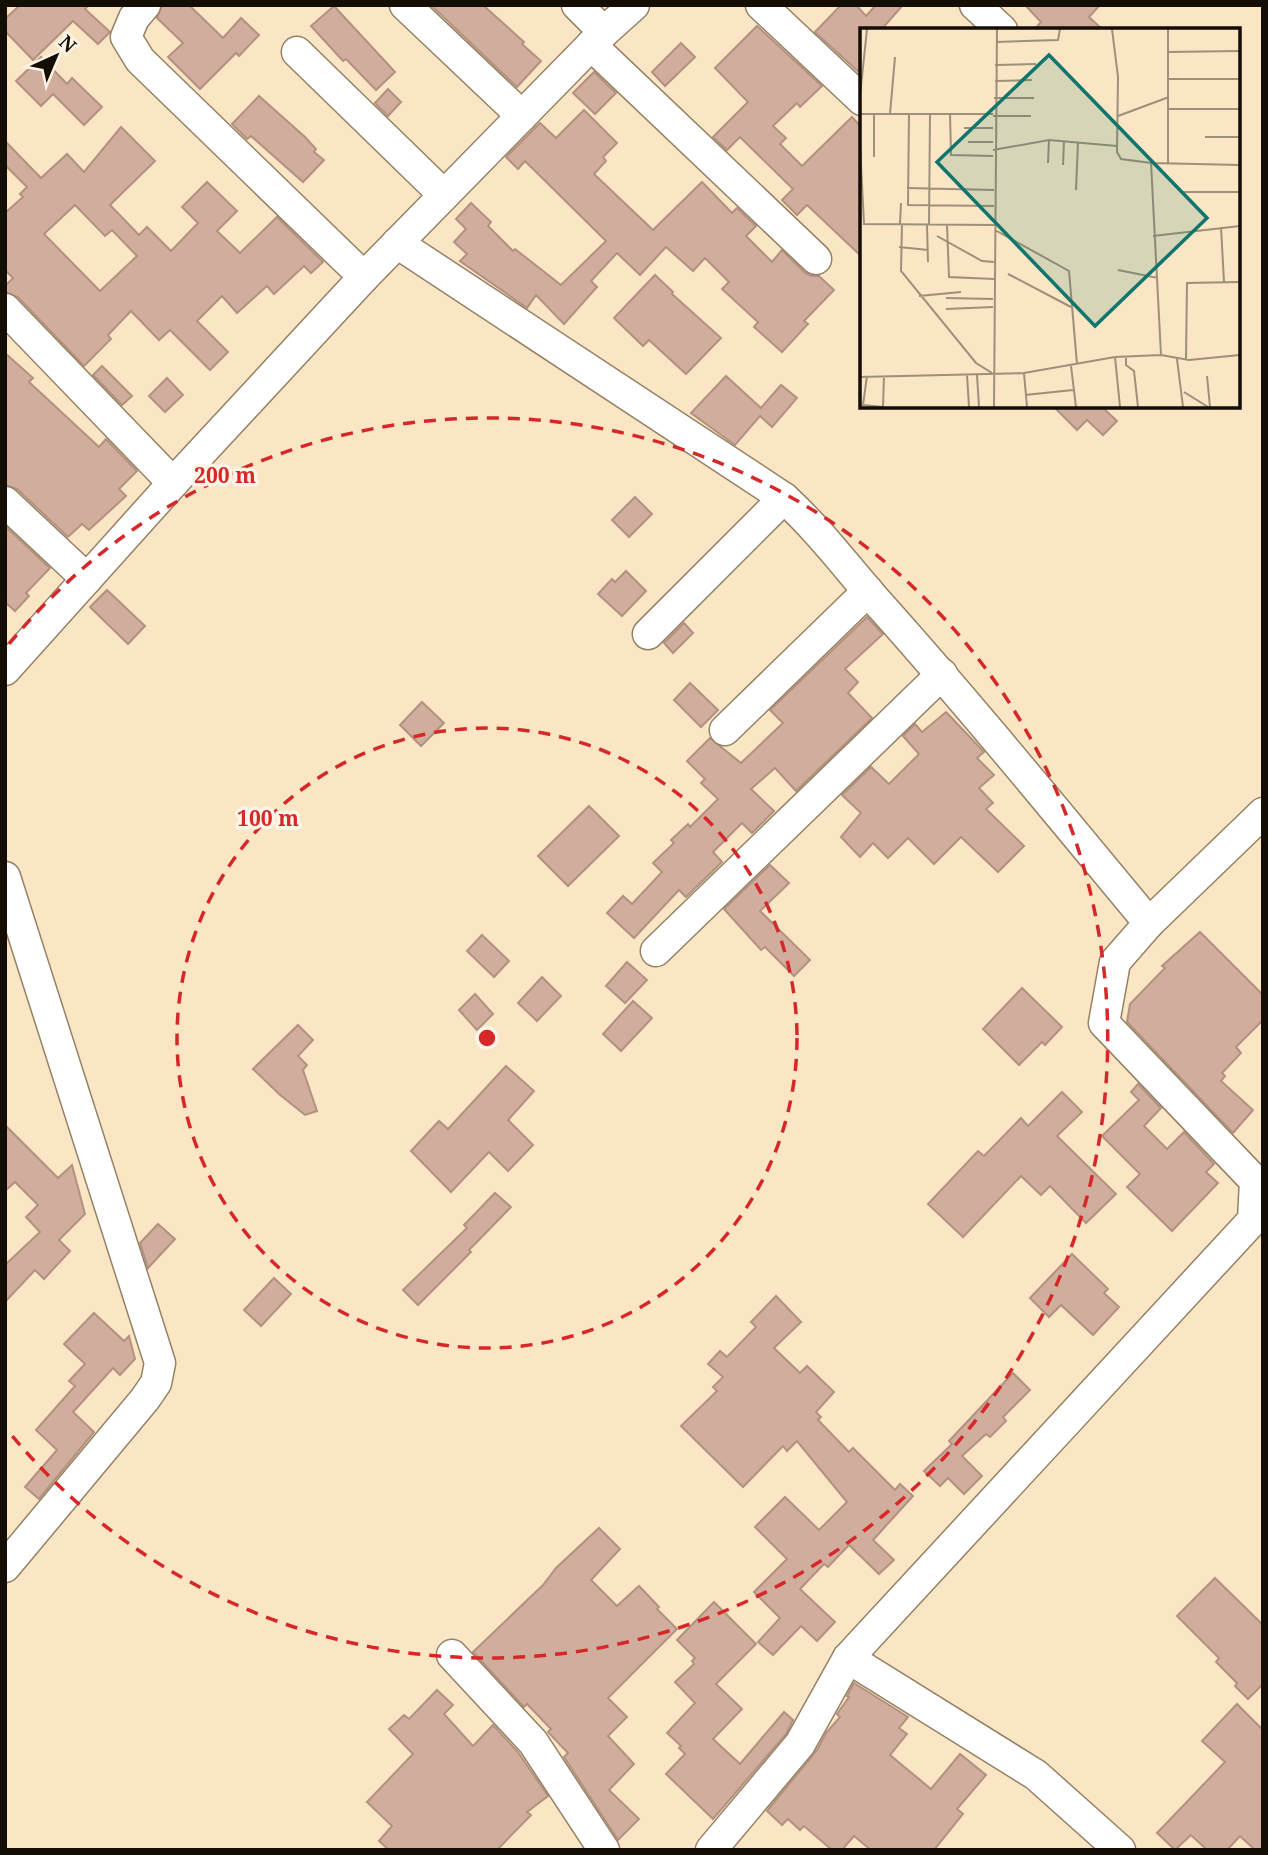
<svg xmlns="http://www.w3.org/2000/svg" width="1268" height="1855" font-family="'Noto Serif',serif">
<style>
.building{fill:#d1ad9d;stroke:#b39181;stroke-width:2;fill-rule:evenodd}
.lines{fill:none;stroke-linecap:round;stroke-linejoin:round}
.minor-casing{stroke:#958265;stroke-width:33}
.minor{stroke:#fff;stroke-width:30}
.ring{fill:none;stroke:#d62828;stroke-width:3.5;stroke-dasharray:12 9}
.inset-road{fill:none;stroke:#9e8f78;stroke-width:2}
.view{fill:#0f766e;fill-opacity:0.15;stroke:#0f766e;stroke-width:3.5}
.inset-edge{fill:none;stroke:#140d04;stroke-width:3.5}
.centre{fill:#d62828;stroke:#fdf4e8;stroke-width:3.5}
.ring-label{font-size:21px;text-anchor:middle;font-weight:bold;fill:#d62828;stroke:#fdf4e8;stroke-width:7;stroke-linejoin:round;paint-order:stroke}
</style>
<rect width="100%" height="100%" fill="#fae5c5"/>
<!-- building -->
<g class="building">
<path d="M20,5H89L85,9L110,32L98,44L73,21L33,60L5,31V19Z"/>
<path d="M162,5H189L223,38L241,18L259,35L239,56L236,53L200,89L168,57L183,43L157,18Z"/>
<path d="M431,5H483L524,42L522,44L541,61L517,87Z"/>
<path d="M841,5H856L866,16L876,5H903L881,30H862V75L815,32Z"/>
<path d="M1025,5H1100L1089,17L1103,30H1034L1041,22Z"/>
<path d="M334,6L395,72L376,90L346,59L343,61L311,26Z"/>
<path d="M757,26L822,86L800,107L797,103L773,126L786,138L780,144L802,166L852,117L862,128V257L807,205L797,215L782,200L793,189L740,137L727,150L713,137L748,102L715,68Z"/>
<path d="M681,43L695,57L665,86L652,72Z"/>
<path d="M41,57L67,84L72,78L102,107L84,125L53,94L41,106L16,81Z"/>
<path d="M594,72L616,93L595,114L573,93Z"/>
<path d="M388,89L401,102L388,116L375,103Z"/>
<path d="M259,96L305,137L316,149L314,152L324,160L303,182L251,136L247,139L232,124Z"/>
<path d="M584,110L617,143L603,157L606,161L594,174L653,230L702,182L732,213L737,208L756,226L746,236L772,262L782,250L804,272L811,276H819L834,290L804,321L808,324L782,352L754,327L758,322L722,289L729,282L705,258L693,271L666,247L640,275L617,253L591,281L597,287L564,324L536,295L527,308L460,261L467,254L454,242L466,229L456,219L471,203L491,222L488,226L513,251L515,249L561,285L606,241L525,161L518,169L506,157L540,123L556,138Z"/>
<path d="M121,127L155,161L110,205L139,235L147,227L171,251L198,223L182,207L207,182L237,211L217,231L240,253L277,217L323,262L311,273L304,266L274,294L267,286L237,313L222,296L197,321L228,352L210,370L170,330L159,340L131,311L108,335L111,339L84,366L18,297L5,292V286L13,278L5,270V213L23,197L20,194L27,187L5,165V141L41,178L67,154L84,172ZM75,205L105,236L112,230L137,256L100,291L44,234Z"/>
<path d="M655,275L673,292L672,294L721,338L686,374L649,340L643,346L614,318Z"/>
<path d="M5,353L33,378L29,382L99,447L106,439L137,471L119,489L126,496L89,530L82,524L68,537L17,489L5,485Z"/>
<path d="M102,366L132,396L122,405L93,375Z"/>
<path d="M726,376L761,408L781,385L797,398L772,427L760,416L735,445L691,413Z"/>
<path d="M167,378L183,395L165,412L149,396Z"/>
<path d="M1053,406H1101L1117,421L1103,435L1087,420L1077,430Z"/>
<path d="M635,497L652,514L629,537L612,520Z"/>
<path d="M5,526L50,568L26,593L29,596L15,611L5,602Z"/>
<path d="M626,571L646,591L622,616L598,594L612,579L615,582Z"/>
<path d="M107,590L145,626L128,644L90,607Z"/>
<path d="M867,617L883,634L845,669L858,682L848,693L872,718L796,791L775,768L751,789L774,811L752,833L742,823L713,852L722,862L686,897L679,890L634,938L607,913L623,896L632,904L662,872L653,863L674,843L671,840L688,824L690,827L718,799L701,783L705,779L687,761L710,738L741,763L783,723L770,710Z"/>
<path d="M684,623L693,633L673,653L664,643Z"/>
<path d="M690,683L718,710L701,727L674,700Z"/>
<path d="M422,702L444,723L421,746L400,725Z"/>
<path d="M946,712L984,752L977,758L994,775L979,788L993,803L986,809L1024,846L998,872L961,837L934,864L908,838L888,858L873,843L860,857L841,837L861,813L842,795L871,767L889,784L919,754L903,736L915,724L922,732Z"/>
<path d="M589,806L619,836L568,886L538,856Z"/>
<path d="M770,865L789,883L760,911L810,960L794,976L765,947L761,950L724,909Z"/>
<path d="M1200,932L1263,995V1020L1236,1047L1241,1053L1222,1073L1225,1076L1221,1081L1253,1110L1233,1133L1127,1022L1130,1004L1165,968L1162,966Z"/>
<path d="M482,935L509,961L494,977L467,951Z"/>
<path d="M627,962L647,980L625,1003L606,986Z"/>
<path d="M542,977L561,996L537,1021L518,1003Z"/>
<path d="M1022,988L1062,1027L1045,1045L1042,1042L1019,1065L983,1029Z"/>
<path d="M475,994L493,1014L477,1030L459,1010Z"/>
<path d="M633,1001L652,1018L621,1051L603,1034Z"/>
<path d="M298,1025L313,1040L298,1056L307,1065L303,1070L317,1111L305,1115L279,1094L253,1069Z"/>
<path d="M506,1066L534,1091L508,1120L533,1145L508,1171L489,1152L451,1192L411,1151L439,1121L448,1129Z"/>
<path d="M1138,1084L1161,1108L1144,1126L1167,1149L1184,1132L1214,1164L1206,1172L1218,1183L1172,1231L1127,1187L1140,1174L1102,1136L1139,1100L1131,1092Z"/>
<path d="M1062,1092L1082,1112L1057,1136L1116,1194L1086,1223L1050,1186L1041,1195L1021,1176L963,1237L928,1204L978,1151L984,1156L1021,1118L1028,1126Z"/>
<path d="M5,1125L58,1178L72,1165L85,1214L59,1240L70,1251L44,1279L35,1270L5,1302V1265L40,1232L26,1217L38,1205L15,1182L5,1191Z"/>
<path d="M495,1193L511,1207L469,1250L471,1252L418,1305L403,1290L467,1228L464,1225Z"/>
<path d="M158,1224L175,1239L148,1268L140,1243Z"/>
<path d="M1072,1254L1108,1289L1104,1293L1119,1307L1093,1335L1061,1305L1049,1317L1030,1298Z"/>
<path d="M274,1278L291,1294L261,1326L244,1310Z"/>
<path d="M776,1296L801,1322L774,1348L800,1373L807,1366L834,1392L816,1412L821,1417L818,1420L849,1452L853,1448L895,1490L900,1484L913,1496L873,1540L894,1560L879,1574L849,1545L828,1567L824,1564L800,1589L835,1622L817,1641L801,1626L773,1655L758,1642L780,1618L754,1592L787,1559L755,1527L785,1497L819,1530L847,1502L797,1441L787,1451L783,1446L743,1487L681,1426L717,1391L713,1387L723,1377L708,1364L720,1351L727,1357L756,1327L751,1322Z"/>
<path d="M94,1313L124,1341L129,1336L135,1359L120,1375L113,1368L73,1412L94,1432L39,1499L25,1487L57,1450L36,1430L75,1386L69,1381L85,1364L64,1344Z"/>
<path d="M1013,1373L1030,1390L1003,1417L1006,1421L990,1437L986,1434L962,1456L982,1476L964,1494L948,1478L940,1486L924,1471L952,1444L949,1441Z"/>
<path d="M599,1528L620,1549L591,1580L617,1606L639,1586L659,1607L657,1609L677,1629L608,1698L627,1717L608,1736L634,1764L609,1790L639,1819L618,1840L564,1757L568,1753L548,1732L551,1729L527,1704L524,1707L473,1652L543,1585L556,1568Z"/>
<path d="M1215,1578L1263,1625V1684L1248,1699L1235,1686L1237,1683L1216,1662L1219,1658L1177,1616Z"/>
<path d="M714,1602L756,1644L716,1684L742,1709L713,1739L740,1764L784,1712L793,1720L786,1734L713,1819L666,1774L685,1754L679,1748L681,1746L667,1733L695,1703L675,1682L694,1664L692,1661L695,1658L677,1640Z"/>
<path d="M854,1683L908,1717L899,1728L907,1734L890,1755L931,1789L960,1754L986,1775L957,1809L963,1814L934,1850H871L854,1836L842,1850H832L804,1826L800,1830L788,1819L782,1825L767,1811L817,1750L826,1733L840,1717L837,1714L849,1697L847,1696Z"/>
<path d="M437,1690L453,1705L444,1714L473,1746L493,1725L518,1752L548,1796L527,1812L531,1815L497,1850H389L379,1841L392,1826L367,1802L413,1754L389,1729L404,1715L409,1719Z"/>
<path d="M1237,1704L1263,1730V1850H1255L1240,1836L1227,1850H1207L1191,1835L1175,1850L1157,1833L1225,1762L1202,1741Z"/>
</g>
<g class="lines">
<!-- minor casing -->
<g class="minor-casing">
<g id="minor">
<path d="M145,5L134,18L126,37L140,60L364,277"/>
<path d="M405,5L522,116"/>
<path d="M577,5L604,32"/>
<path d="M761,5L862,100"/>
<path d="M975,5L1002,30"/>
<path d="M591,45L816,259"/>
<path d="M297,52L444,195"/>
<path d="M397,243L784,498C820,531 848,569 880,605C973,709 1060,816 1149,923"/>
<path d="M5,309L173,483"/>
<path d="M5,502L87,579"/>
<path d="M648,634L784,498"/>
<path d="M5,670L173,483L364,277L604,32L634,5"/>
<path d="M725,730L868,591"/>
<path d="M5,877L160,1363L156,1383L145,1399L5,1567"/>
<path d="M656,951L942,674"/>
<path d="M452,1655L533,1742L604,1850"/>
<path d="M848,1658L1036,1775L1120,1850"/>
<path d="M711,1850L800,1744L848,1658L1253,1220L1255,1181L1104,1023L1115,962L1149,923L1263,813"/>
</g>
</g>
<!-- minor -->
<use href="#minor" class="minor"/>
</g>
<!-- distance rings -->
<g class="ring">
<circle cx="487" cy="1038" r="310"/>
<path d="M9 644A620 620 0 1 1 9 1432"/>
</g>
<!-- overview -->
<g transform="translate(860 28)">
<rect width="380" height="380" fill="#fae5c5"/>
<path class="inset-road" d="M252,1L258,49L257,124L261,131L291,135L301,327M136,14L198,12L200,1M308,24L380,23M135,37L176,36M309,51H380M135,53L172,52M0,68L7,1M134,70H174M309,81H380M14,85V129M90,85L91,127L133,128M0,86H133M30,86L35,29M49,86L48,177L134,178M133,88H171M258,88L309,69M104,100H133M345,109H380M108,114H133M0,117L4,196L135,197M133,122L189,112L257,118M188,135L189,112M291,135L380,137M308,135V1M203,137L204,113M47,160L134,162M216,162L218,114M323,164H380M40,196L41,175M42,196L41,243L116,335L132,345M67,197L68,234M69,197L70,86M87,197L89,249L134,251M361,199L364,254M135,202L209,243L217,336M77,208L122,233L134,234M293,208L380,198M39,219L68,222M258,242L298,250M148,246L211,279M59,268L101,264M86,270L133,271M86,281L133,279M266,328V337L274,343L278,379M255,329L260,379M317,331L323,379M326,332L327,255L380,254M211,338L216,379M164,345L167,379M107,347L109,379M117,347L119,379M7,348L3,377L23,379M347,348L350,379M0,349L164,345L255,329L301,327L329,332L380,327M324,364L348,379M165,367L213,362M23,379L24,348M134,379L137,1"/>
<path class="view" d="M189,27L347,190L235,298L77,134Z"/>
<rect width="380" height="380" class="inset-edge"/>
</g>
<circle cx="487" cy="1038" r="10" class="centre"/>
<g class="ring-label">
<text x="225" y="483">200 m</text>
<text x="268" y="826">100 m</text>
</g>
<!-- border -->
<rect width="1268" height="1855" fill="none" stroke="#140d04" stroke-width="14"/>
<!-- north arrow -->
<g transform="translate(56 56) rotate(44)" stroke="#fdf4e8" stroke-width="5" paint-order="stroke">
<path d="M0-5L12 26L0 18L-12 26Z" fill="#140d04"/>
<text y="-10" font-size="19" font-weight="bold" text-anchor="middle" fill="#140d04">N</text>
</g>
</svg>
